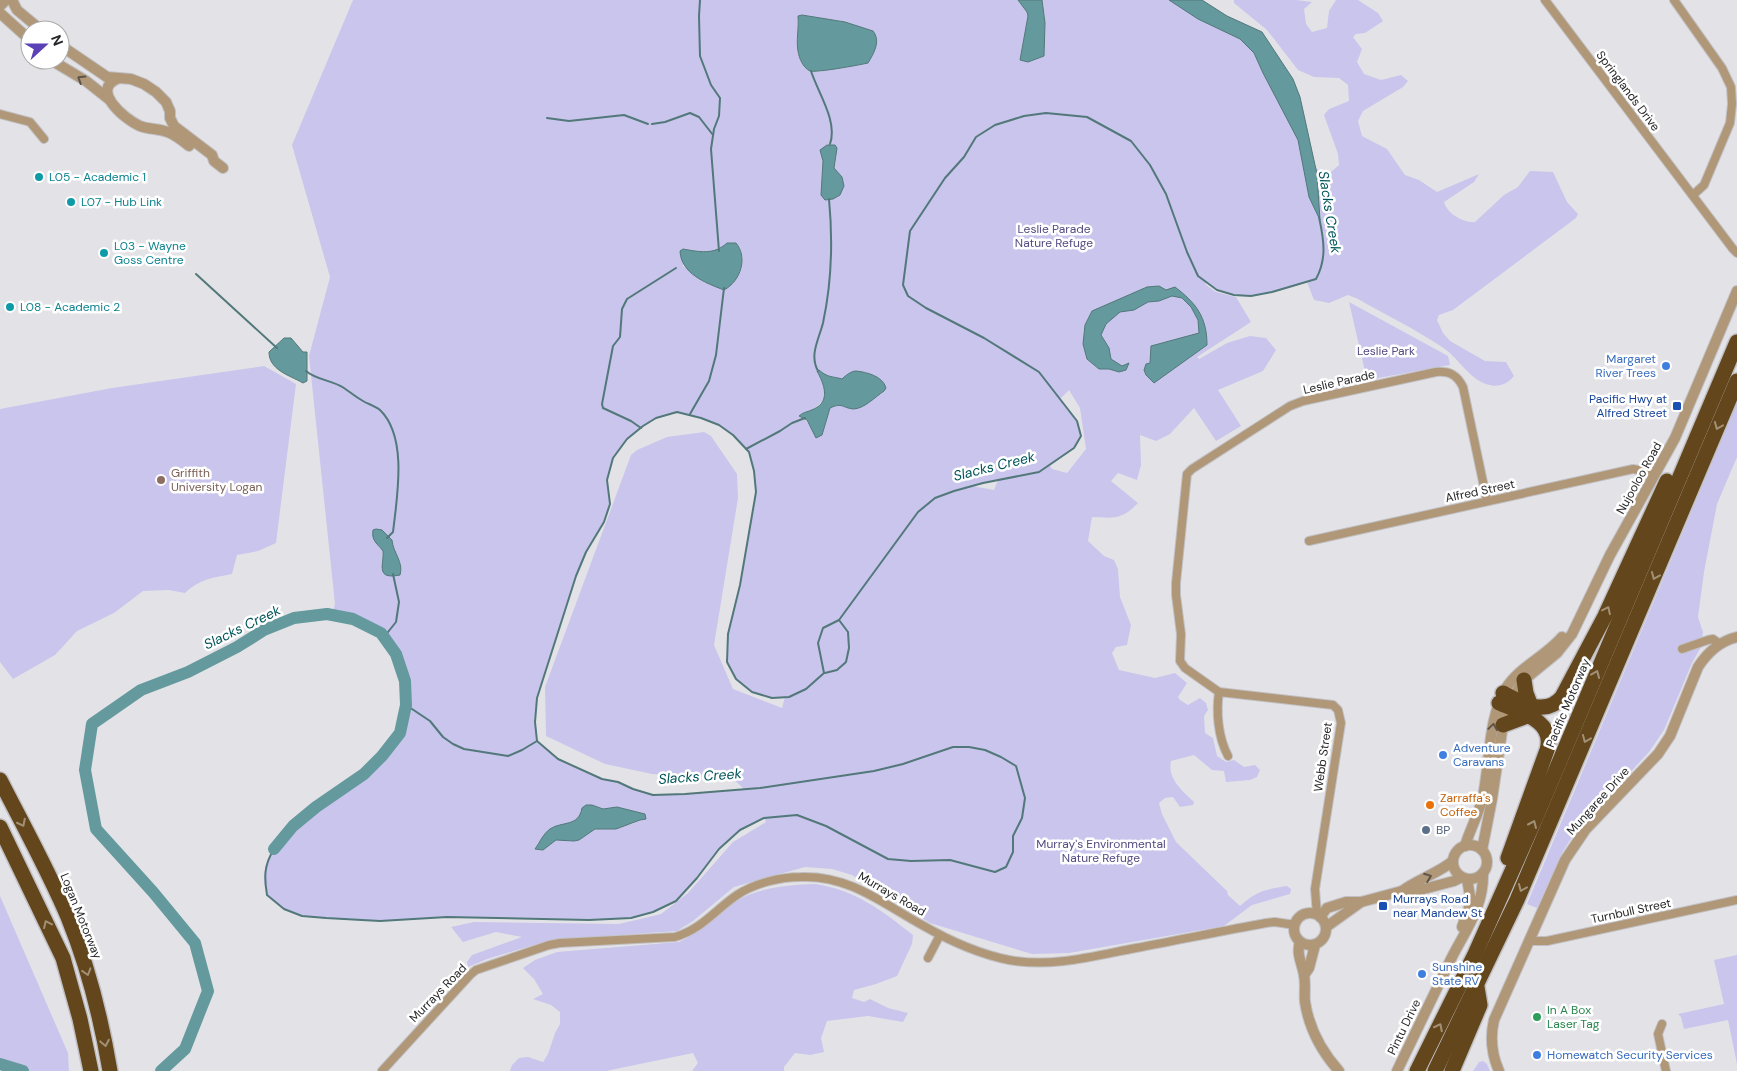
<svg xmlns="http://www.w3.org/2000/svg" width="1737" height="1071" font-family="'DM Sans',sans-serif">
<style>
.green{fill:#c9c5ed;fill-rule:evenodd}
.water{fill:#649a9d;stroke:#52787a}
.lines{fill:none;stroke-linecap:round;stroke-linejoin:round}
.stream{stroke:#52787a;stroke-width:2}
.river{stroke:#649a9d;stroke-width:12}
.minor-casing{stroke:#c1c1c5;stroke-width:10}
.tertiary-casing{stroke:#c1c1c5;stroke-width:12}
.motorway-casing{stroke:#c1c1c5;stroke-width:18}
.minor{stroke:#b09778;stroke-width:8}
.tertiary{stroke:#b09778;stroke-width:10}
.motorway{stroke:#63461b;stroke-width:15}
.oneway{stroke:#5e5449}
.oneway2{stroke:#a19076}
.culture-dot{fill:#0f9aa8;stroke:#fff;stroke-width:2}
.shop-dot{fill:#3f7fe0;stroke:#fff;stroke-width:2}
.transit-dot{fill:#1a4fb4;stroke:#fff;stroke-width:2}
.education-dot{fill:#8d6e63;stroke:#fff;stroke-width:2}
.food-dot{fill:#e8710a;stroke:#fff;stroke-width:2}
.service-dot{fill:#5c6f8a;stroke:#fff;stroke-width:2}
.leisure-dot{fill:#2e9e5b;stroke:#fff;stroke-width:2}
.labels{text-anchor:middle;stroke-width:5;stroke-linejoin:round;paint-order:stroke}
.street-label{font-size:12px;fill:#272729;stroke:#fff}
.culture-label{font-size:12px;fill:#0d838f;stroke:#fff;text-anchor:start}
.park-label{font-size:12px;fill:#534b81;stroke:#fff}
.shop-label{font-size:12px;fill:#366cbe;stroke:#fff;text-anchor:start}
.transit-label{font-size:12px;fill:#164399;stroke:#fff;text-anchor:end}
.education-label{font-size:12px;fill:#785e54;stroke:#fff;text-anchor:start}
.food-label{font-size:12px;fill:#c56008;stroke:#fff;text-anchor:start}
.service-label{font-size:12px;fill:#4e5e75;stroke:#fff;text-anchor:start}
.leisure-label{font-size:12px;fill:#27864d;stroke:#fff;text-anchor:start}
.water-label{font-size:14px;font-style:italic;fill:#005559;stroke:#fff}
</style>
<rect width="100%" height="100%" fill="#e3e3e7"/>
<!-- green -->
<g class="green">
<path d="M353,0H1018L1027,12L1028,16L1020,60L1024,61L1045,51L1043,46L1045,23L1042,0H1189L1255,39L1306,157L1325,177L1339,165L1338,154L1324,115L1329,109L1349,101L1348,85L1339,78L1314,77L1298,70L1267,30L1234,3V0H1296L1312,2L1304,9L1306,24L1312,32L1327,28L1329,11L1336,0H1358L1378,13L1383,21L1365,33L1356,34L1353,37L1362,49L1357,62L1364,74L1381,80L1401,75L1408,81L1403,87L1363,111L1358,121L1362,136L1387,149L1405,175L1419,180L1437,192L1479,174L1474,182L1444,202C1447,214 1464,223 1475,222L1504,195L1518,187L1530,171L1553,172L1567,202L1578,214L1576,218L1453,310L1439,315L1437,320L1443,333L1450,341L1485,361L1506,362L1514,376C1506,385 1498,388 1486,384C1468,378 1458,357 1442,347C1415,329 1386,315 1358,299L1348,295L1329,303L1314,300L1307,282C1275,293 1238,305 1208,283L1205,284L1216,292L1236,297L1251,322L1197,357L1199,359L1227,343L1250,336L1266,338L1276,350L1263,371L1218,390L1241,426L1216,441L1194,408L1170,434L1156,441L1140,435L1141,465L1137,480L1118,473L1111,481L1138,503C1122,520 1114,518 1092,517L1088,541L1104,556L1114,560L1118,569L1120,597L1131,625L1127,645L1116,647L1112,653L1119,670L1155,678L1175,673L1187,683L1178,697L1180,700L1188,705L1200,698L1206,703L1208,710L1204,716L1205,733L1213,738L1217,756L1226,762L1234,760L1244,767L1255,765L1260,770L1257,777L1250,780L1226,782L1224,771L1212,770L1194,755L1171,761C1167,778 1182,791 1194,802L1193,805L1180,807L1173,797L1165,798L1159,803L1162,814L1176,842L1227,891L1228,895L1240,906C1258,890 1264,890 1287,886L1291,889L1290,894L1252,905L1224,926L1069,953L1032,954L930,923L852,875L832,869L805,867L734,887L693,921L677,931L550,940L487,959L468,967L467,962L472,955L522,937L496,932L463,942L451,927L474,922L619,924L661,914L688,893L733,842L766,822L764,818L740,830L719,849L697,878L676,901L653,912L631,918L589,920L447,917L380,921L326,918L302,916L284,909L267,895C266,890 263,882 264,877C265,861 274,849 284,837C300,818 320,804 339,790C347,784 357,780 365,773C376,763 393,746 399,733C409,714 406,686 400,666C389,632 365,621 332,615L335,604L309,356L330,277L292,145ZM802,15L845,22L873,31L871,58L868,63C856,66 844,66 833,68C826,70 817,74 810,71C793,64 798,30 798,16ZM837,148L834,168L842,177L844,186L840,195H821L823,161L820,150ZM736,243C745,253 743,261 739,273L705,283L683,266V249C707,253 714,252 736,243ZM819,370C828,378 832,376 842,379L866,372L882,381L884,391L867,404L835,406L830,408L822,435L810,426L804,418C823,399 833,400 817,371ZM1069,390L1080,408L1086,449L1067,473L1052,469L1050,466L1074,448L1081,436L1077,421L1060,399ZM677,412L701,418L719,425L733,435L749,452L754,471L756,492L740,585L728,634L727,662L736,679L752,692L772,698L785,697L782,708L733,689L714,645L738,498L737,474L711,436L704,432L667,437L637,450L631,455L545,687L546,736L605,764L652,774L701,777L727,773L744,789L685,794L653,795L633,789L618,782L602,779L558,759L537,741L535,722L537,698L576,576L586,552L604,522L610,504L607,480L613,458L627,439L643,426L656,418ZM998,480L994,490L972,486ZM376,529L382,531L391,539L393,542L392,548L401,565L382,562L383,551L374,540ZM592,805L603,809L617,807L646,819L640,820L632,824L595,829L579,840L574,841L556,840L543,850L552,827C560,826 570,825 576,820C582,815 586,810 592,805Z"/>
<path d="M1349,302L1448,356L1450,365L1367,380Z"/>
<path d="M264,366L296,384L276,543L258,551L237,555L232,574C212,578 200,579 185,593L169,590L143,591L114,613L77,631L55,655L13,679L0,662V409L112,388Z"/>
<path d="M1737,403V457L1717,504L1704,572L1698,617L1703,632L1701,647L1692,663L1664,730L1649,752L1575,832L1562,853L1537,908L1527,904Z"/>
<path d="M815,884C856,890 881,910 913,935L912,944L897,976L876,984L854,990L852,998L864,1002L870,999L888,1008L908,1013L903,1022L868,1016L827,1021L821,1038L824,1052L810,1055L795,1053L784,1067V1071H692L698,1063L693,1053L606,1071H510L512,1065L519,1058L528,1057L543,1062L548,1054L555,1033L560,1024V1012L551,1005L533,999L543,994L534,979L523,968L535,960L557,952L679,942C701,932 716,914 736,901C760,887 789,885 815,884Z"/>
<path d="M0,896L68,1053L69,1071H23L0,1064Z"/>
<path d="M1737,955V1064L1728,1020L1684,1029L1681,1017L1678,1014L1724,1004L1714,960Z"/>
<path d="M1483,1061L1487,1064L1490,1071H1473L1479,1062Z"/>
</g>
<!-- water -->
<g class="water">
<path d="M1018,0H1042L1045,23L1044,56L1028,62L1020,60L1028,16L1027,12Z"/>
<path d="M1169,0H1202L1227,16L1262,32L1293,79L1300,97L1317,174L1320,220L1309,197L1298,140L1263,73L1254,53L1240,39L1198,19Z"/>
<path d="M802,15L845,22L873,31C881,41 874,53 868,63C859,65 816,73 810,71C803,68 799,58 798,51C796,40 799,28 798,16Z"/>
<path d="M827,145H835L837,148L834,168L842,177L844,186L840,195L833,199L825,200L821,195L823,161L820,150Z"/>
<path d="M727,243H736C748,257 741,281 724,290C706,283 681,274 680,251L683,249C700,252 714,255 727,243Z"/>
<path d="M1159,286L1166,290L1175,287C1196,303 1207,317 1207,345L1154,383L1146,375L1144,370L1146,364L1150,363L1151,346L1199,333L1198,320L1191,307L1182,298L1172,296L1159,301L1148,302L1134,310L1120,312L1106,324L1101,335L1109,348L1111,359L1122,366L1129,363L1126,370L1119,372L1109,369H1099L1087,359L1083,344L1085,325L1092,311L1147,287Z"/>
<path d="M284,338H291L303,352H307V381L303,383C289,375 269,370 269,352Z"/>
<path d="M819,370C828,378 832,376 842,379C845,376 851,371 856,371C866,372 883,376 886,388L884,391C875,397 864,409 853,409C843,408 842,402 830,408L822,435L816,438L807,420L799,416C803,412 808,412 814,409C831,401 824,384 817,371Z"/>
<path d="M376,529L382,530L392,540C393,553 404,562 400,575C375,580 384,565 383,551C378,544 371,541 373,530Z"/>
<path d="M586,805H592L603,809L617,807L645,814L646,819L640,820L616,829H595L579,840L574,841L556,840L543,850L535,849C540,842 543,834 550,829C562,821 579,827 582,808Z"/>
</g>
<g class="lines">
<!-- stream -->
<g class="stream">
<path d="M700,0L699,16L700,56L711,85L720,98L719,116L714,129L711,149L719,251"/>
<path d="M811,71C818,93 838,121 830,144"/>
<path d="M547,118L569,121L624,115L648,124"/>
<path d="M652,124L665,122L690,113L699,117L713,135"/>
<path d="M196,274L277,348"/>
<path d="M306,371C316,380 332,380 344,388C350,392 356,397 363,401C368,404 375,406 380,410C408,437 397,497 393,532L387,538"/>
<path d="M818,371C809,355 819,339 823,323C832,281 833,241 829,199"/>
<path d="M690,414L709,381L716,355L724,288"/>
<path d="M641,428L631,421L603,408L602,404L613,346L620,337L622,309L627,299L676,268"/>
<path d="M746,449L780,431L792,423L805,418"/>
<path d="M384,637L396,622L399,602L393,574"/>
<path d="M825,673L837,670L846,662L849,648L848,632L839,620"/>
<path d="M406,705L430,721L443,737L453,744L464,749L508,756L522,750L537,741"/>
<path d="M274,849C264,865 264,877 267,895L284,909L302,916L326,918L380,921L447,917L589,920L631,918L653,912L676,901L697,878L719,849L740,830L764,818L797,815L826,826L888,859L911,861L950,860L995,872L1006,867L1013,852V836L1022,818L1025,798L1016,766L1001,757L985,750L969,747H953L903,764L874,771L760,788L685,794L653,795L633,789L618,782L602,779L558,759L537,741L535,722L537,698L576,576L586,552L604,522L610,504L607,480L613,458L627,439L643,426L656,418L677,412L701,418L719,425L733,435L749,452L754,471L756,492L740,585L728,634L727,662L736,679L752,692L772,698L789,697L806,689L824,673L818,643L823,628L839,620L918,512L935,498L954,491L983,483L1039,472L1074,448L1081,436L1077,421L1039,372L984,338L926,308L908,296L903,285L910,231L945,178L964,157L976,137L995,125L1024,116L1046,113L1087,117L1131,141L1150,165L1166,194L1187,252L1198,276L1217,290L1234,295L1251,296L1272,292L1316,279C1327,259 1324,240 1319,217"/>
</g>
<!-- river -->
<g class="river">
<path d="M0,1064L23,1071"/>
<path d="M161,1071L185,1049L208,991L195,943L153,892L96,829L85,770L92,724L141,690L188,672L237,647L264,630L294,618L327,614L353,619L381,633L396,654L405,681L406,705L400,733L382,756L364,774L316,807L293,826L274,849"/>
</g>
<!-- minor casing -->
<g class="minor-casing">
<g id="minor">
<path d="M1545,0L1733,249L1737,253"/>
<path d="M1674,0L1722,68L1731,87L1732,104L1730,123L1704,185L1693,195"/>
<path d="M0,114L30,122L44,139"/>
<path d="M1309,541L1633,469L1644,471L1654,477"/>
<path d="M1682,649L1708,640L1713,639L1720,644"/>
<path d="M1219,692C1216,712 1218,737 1228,756"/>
<path d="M1317,915L1315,889L1341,723L1338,710L1333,705L1219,692L1185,668L1180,661L1181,634L1176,595V583L1187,474L1192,469L1290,406L1303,401L1436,372C1450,371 1457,375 1463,387L1487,501"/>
<path d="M1529,941H1547L1737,900"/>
<path d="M928,958L940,935"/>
<path d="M1662,1024L1658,1034L1666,1071"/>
<path d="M382,1071L470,975L476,970L549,945L560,943L675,937C702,929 715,910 737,895C755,883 780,877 801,877C849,875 882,903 922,925C948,940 979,954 1009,960C1052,968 1094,956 1136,948C1179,940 1222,931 1266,923L1275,922L1295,925"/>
</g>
</g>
<!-- tertiary casing -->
<g class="tertiary-casing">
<g id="tertiary">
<path d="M12,0L17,10L41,30"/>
<path d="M0,6L6,0"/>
<path d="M0,13L30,40"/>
<path d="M60,45L107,77L131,79L144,84L156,92L166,102L170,111V118L174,126L212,155L214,161L223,168"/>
<path d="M51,60L86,81L110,100"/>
<path d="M119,78C89,89 124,119 140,126C150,130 160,128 170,133C176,136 183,141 189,146"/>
<circle cx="1470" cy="862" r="17"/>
<path d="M1465,846C1470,829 1479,814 1483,796C1490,763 1488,718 1506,688C1520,666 1545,657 1562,637"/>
<path d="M1482,850L1492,799L1504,718L1510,702L1524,680L1557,653L1572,634L1610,555L1675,438L1737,291"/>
<path d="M1402,891C1418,879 1437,874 1453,861"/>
<circle cx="1310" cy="929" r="16"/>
<path d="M1320,917L1327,908L1346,902H1361L1402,891H1416L1454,881L1462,877"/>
<path d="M1326,927L1361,902"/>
<path d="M1462,927L1471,902L1467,879"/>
<path d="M1300,942C1296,954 1302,963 1304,975C1306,984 1304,993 1305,1002C1309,1028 1322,1052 1339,1071"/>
<path d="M1304,975L1309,968L1315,945"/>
<path d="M1397,1071C1415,1034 1433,997 1451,959C1465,931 1484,907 1483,873"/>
<path d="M1499,1071C1492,1055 1490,1037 1494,1020L1565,860L1586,829L1658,754L1670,736L1698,667C1707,653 1720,641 1737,637"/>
</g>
</g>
<!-- motorway casing -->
<g class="motorway-casing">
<g id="motorway">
<path d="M1524,680L1526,693L1531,706"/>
<path d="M1503,693C1522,703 1546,717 1562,697L1605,616L1667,481"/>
<path d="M1499,703C1519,712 1556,720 1547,750L1508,858"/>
<path d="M1503,725L1527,716"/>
<path d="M0,780C23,825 48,870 68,917C88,966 101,1018 110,1071"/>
<path d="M0,827L63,958L80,1019L91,1071"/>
<path d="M1417,1071L1475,954L1536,817L1737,342"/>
<path d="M1435,1071L1517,900L1737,381"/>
<path d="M1452,1071L1480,1005L1477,987"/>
</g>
</g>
<!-- minor -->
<use href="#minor" class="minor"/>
<!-- tertiary -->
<use href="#tertiary" class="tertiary"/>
<!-- motorway -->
<use href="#motorway" class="motorway"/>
</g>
<!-- one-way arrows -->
<defs><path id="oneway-chevron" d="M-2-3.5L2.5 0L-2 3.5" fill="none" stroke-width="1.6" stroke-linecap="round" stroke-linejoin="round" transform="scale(1.25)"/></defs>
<g class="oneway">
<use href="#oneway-chevron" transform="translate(81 79) rotate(-148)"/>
<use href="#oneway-chevron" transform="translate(1493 727) rotate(-82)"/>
<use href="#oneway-chevron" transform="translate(1428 877) rotate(-21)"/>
</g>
<g class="oneway2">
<use href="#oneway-chevron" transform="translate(1718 426) rotate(113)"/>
<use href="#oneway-chevron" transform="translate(1655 576) rotate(113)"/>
<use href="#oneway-chevron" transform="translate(1607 610) rotate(-64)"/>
<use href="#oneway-chevron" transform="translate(1596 674) rotate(-67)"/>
<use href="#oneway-chevron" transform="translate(1586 739) rotate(113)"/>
<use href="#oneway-chevron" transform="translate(22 823) rotate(63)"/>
<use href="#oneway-chevron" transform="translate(1533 824) rotate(-66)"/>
<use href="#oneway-chevron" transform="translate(1522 888) rotate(113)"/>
<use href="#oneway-chevron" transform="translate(47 924) rotate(-115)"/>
<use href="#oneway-chevron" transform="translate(87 972) rotate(73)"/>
<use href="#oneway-chevron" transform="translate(1439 1027) rotate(-63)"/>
<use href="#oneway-chevron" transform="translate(105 1043) rotate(79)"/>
</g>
<!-- markers -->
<g class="culture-dot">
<circle cx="39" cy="177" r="5"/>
<circle cx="71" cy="202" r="5"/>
<circle cx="104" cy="253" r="5"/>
<circle cx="10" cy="307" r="5"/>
</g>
<g class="shop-dot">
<circle cx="1666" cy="366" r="5"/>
<circle cx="1443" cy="755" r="5"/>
<circle cx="1422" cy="974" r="5"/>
<circle cx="1537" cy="1055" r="5"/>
</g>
<g class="transit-dot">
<rect x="1672" y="401" width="10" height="10" rx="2.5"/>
<rect x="1378" y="901" width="10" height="10" rx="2.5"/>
</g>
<circle class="education-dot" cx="161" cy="480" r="5"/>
<circle class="food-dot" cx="1430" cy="805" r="5"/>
<circle class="service-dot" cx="1426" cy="830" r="5"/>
<circle class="leisure-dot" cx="1537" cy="1017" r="5"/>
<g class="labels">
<!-- street labels -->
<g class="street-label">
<text transform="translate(1628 91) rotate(53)" y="4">Springlands Drive</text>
<text transform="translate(1339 382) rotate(-13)" y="4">Leslie Parade</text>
<text transform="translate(1639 478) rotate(-61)" y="4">Nujooloo Road</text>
<text transform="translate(1480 491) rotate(-12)" y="4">Alfred Street</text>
<text transform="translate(1568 703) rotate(-67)" y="4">Pacific Motorway</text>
<text transform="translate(1323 757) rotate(-82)" y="4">Webb Street</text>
<text transform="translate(1598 801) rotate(-48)" y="4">Mungaree Drive</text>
<text transform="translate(892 894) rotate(30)" y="4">Murrays Road</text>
<text transform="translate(1631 911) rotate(-12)" y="4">Turnbull Street</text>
<text transform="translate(81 916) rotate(68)" y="4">Logan Motorway</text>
<text transform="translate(438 993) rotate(-46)" y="4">Murrays Road</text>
<text transform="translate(1404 1027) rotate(-64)" y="4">Pintu Drive</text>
</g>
<!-- culture labels -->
<g class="culture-label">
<text x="49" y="181">L05 - Academic 1</text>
<text x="81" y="206">L07 - Hub Link</text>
<text x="114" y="250">L03 - Wayne<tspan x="114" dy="14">Goss Centre</tspan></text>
<text x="20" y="311">L08 - Academic 2</text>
</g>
<!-- park labels -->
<g class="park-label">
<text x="1054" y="233">Leslie Parade<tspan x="1054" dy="14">Nature Refuge</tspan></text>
<text x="1386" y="355">Leslie Park</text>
<text x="1101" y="848">Murray's Environmental<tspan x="1101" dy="14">Nature Refuge</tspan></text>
</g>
<!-- shop labels -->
<g class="shop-label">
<text x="1656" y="363" text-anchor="end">Margaret<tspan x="1656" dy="14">River Trees</tspan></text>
<text x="1453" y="752">Adventure<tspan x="1453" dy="14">Caravans</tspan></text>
<text x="1432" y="971">Sunshine<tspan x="1432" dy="14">State RV</tspan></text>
<text x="1547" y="1059">Homewatch Security Services</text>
</g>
<!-- transit labels -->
<g class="transit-label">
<text x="1667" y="403">Pacific Hwy at<tspan x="1667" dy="14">Alfred Street</tspan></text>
<text x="1393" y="903" text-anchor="start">Murrays Road<tspan x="1393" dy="14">near Mandew St</tspan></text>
</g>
<!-- education labels -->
<g class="education-label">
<text x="171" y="477">Griffith<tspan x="171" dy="14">University Logan</tspan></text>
</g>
<!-- food labels -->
<g class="food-label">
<text x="1440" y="802">Zarraffa's<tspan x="1440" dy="14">Coffee</tspan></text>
</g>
<!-- service labels -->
<g class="service-label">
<text x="1436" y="834">BP</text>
</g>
<!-- leisure labels -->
<g class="leisure-label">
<text x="1547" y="1014">In A Box<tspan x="1547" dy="14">Laser Tag</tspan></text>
</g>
<!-- water labels -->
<g class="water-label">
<text transform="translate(1330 212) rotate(81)" y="5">Slacks Creek</text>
<text transform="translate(994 466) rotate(-14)" y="5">Slacks Creek</text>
<text transform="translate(242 627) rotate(-26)" y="5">Slacks Creek</text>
<text transform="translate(700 776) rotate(-4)" y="5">Slacks Creek</text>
</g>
</g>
<!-- north arrow -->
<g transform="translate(45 45) rotate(69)"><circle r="24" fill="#ffffff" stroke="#a9a9a9"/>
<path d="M0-4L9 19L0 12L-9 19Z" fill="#5b40b8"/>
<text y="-8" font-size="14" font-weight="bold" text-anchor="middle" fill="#272729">N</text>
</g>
</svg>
